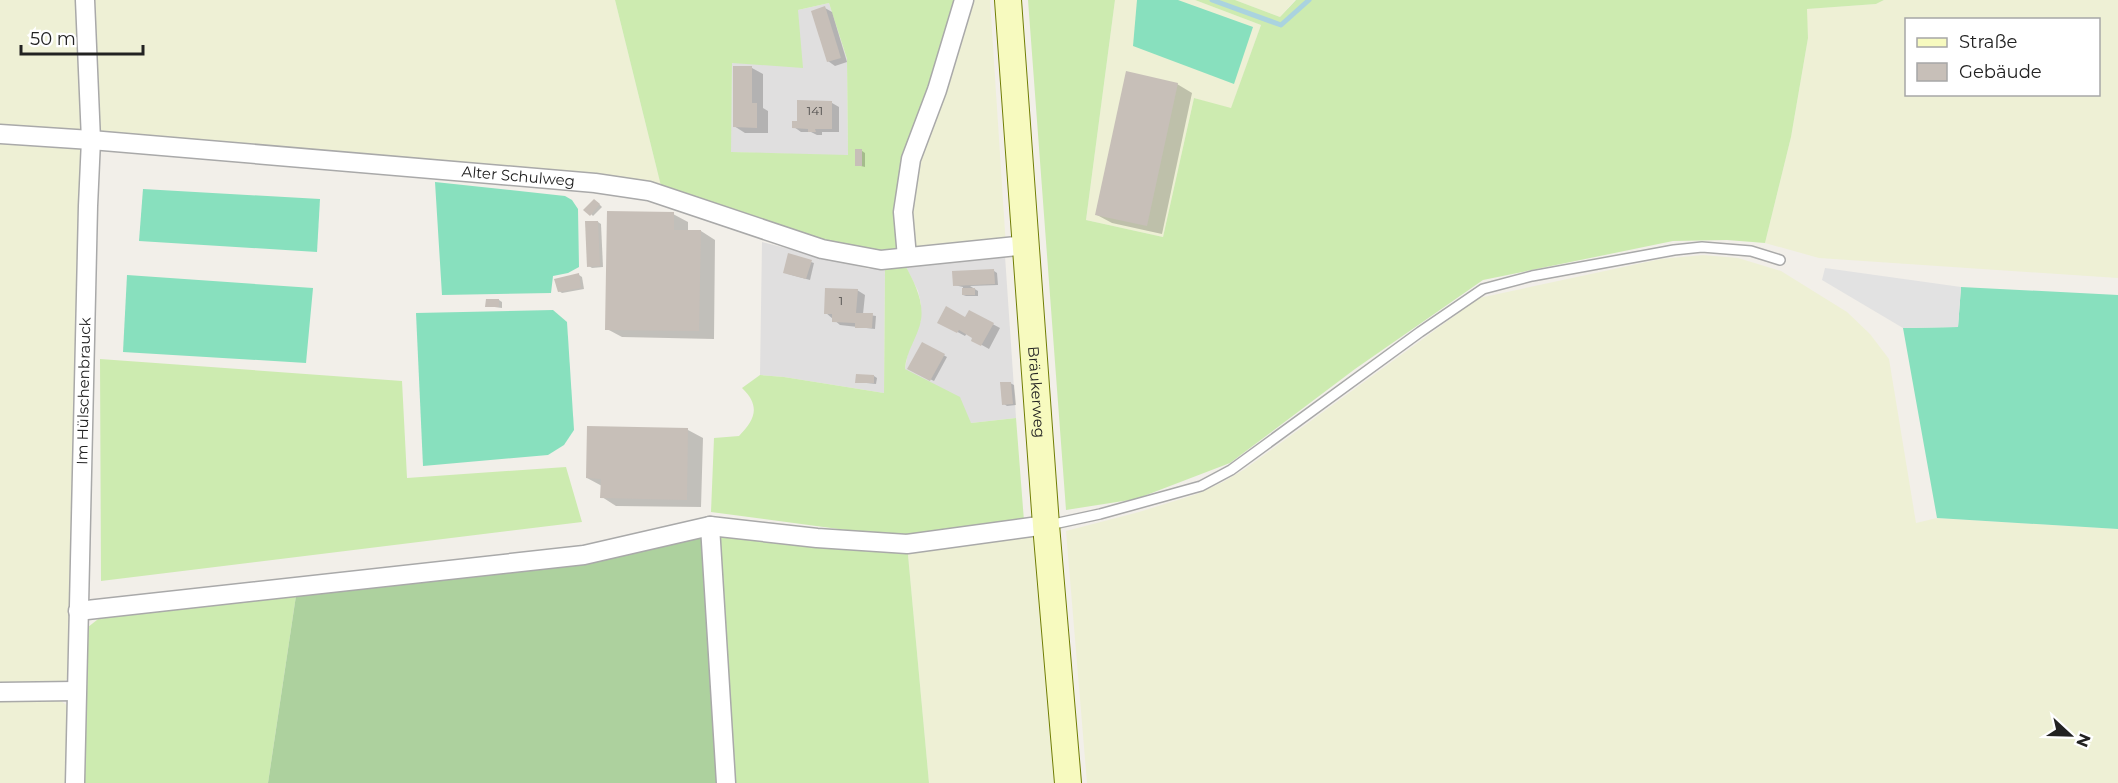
<svg xmlns="http://www.w3.org/2000/svg" width="2118" height="783" font-family="Montserrat,sans-serif">
<style>
.residential{fill:#e0dfdf}
.farmland{fill:#eef0d5;fill-rule:evenodd}
.grass{fill:#cdebb0;fill-rule:evenodd}
.forest{fill:#add19e}
.pitch{fill:#88e0be}
.parking{fill:#e2e2e2}
.shadow{fill:#0003}
.lines{fill:none;stroke-linecap:round;stroke-linejoin:round}
.stream{stroke:#aad3df;stroke-width:5}
.building{fill:#c7bfb8}
.service-casing{stroke:#a9a9a9;stroke-width:12}
.minor-casing{stroke:#a9a9a9;stroke-width:21}
.secondary-casing{stroke:#707d05;stroke-width:28}
.service{stroke:#fff;stroke-width:9}
.minor{stroke:#fff;stroke-width:18}
.secondary{stroke:#f7fabf;stroke-width:26}
.labels{text-anchor:middle;stroke-width:4.5;stroke-linejoin:round;paint-order:stroke}
.number-label{font-size:12px;fill:#4b4948}
.street-label{font-size:15px;fill:#222;stroke:#fff}
</style>
<rect width="100%" height="100%" fill="#f2efe9"/>
<!-- residential -->
<g class="residential">
<path d="M829,3L847,59L848,156L730,152L732,62L798,10Z"/>
<path d="M762,242L869,269L885,268L884,393L784,377L760,375Z"/>
<path d="M1005,256L1016,418L971,423L905,369L908,352L921,320V304L918,291L905,265Z"/>
</g>
<!-- farmland -->
<g class="farmland">
<path d="M0,0H615L661,186L85,136L69,677L59,686L0,685Z"/>
<path d="M964,0H990L1006,247L907,257L903,212Z"/>
<path d="M1115,0H1195L1261,25L1231,109L1194,98L1163,237L1086,220Z"/>
<path d="M1235,0H1295L1280,17Z"/>
<path d="M1884,0H2118V278L1819,258L1765,243L1791,137L1808,38L1806,9L1876,4ZM1906,20H2098V94H1906Z"/>
<path d="M1703,255L1738,258L1781,271L1847,312L1870,334L1889,359L1916,523L1937,518L2118,529V783H1087L1066,531L1139,512L1197,494L1223,482L1245,469L1479,298L1661,259Z"/>
<path d="M1046,525L1059,783H929L907,544Z"/>
<path d="M0,698H57L69,707L67,783H0Z"/>
</g>
<!-- grass -->
<g class="grass">
<path d="M615,0H960L931,91L901,254L822,245L661,186ZM829,3L847,59L848,155L731,152L732,63L803,68L798,10Z"/>
<path d="M1028,0H1115L1086,220L1163,237L1194,98L1231,108L1261,25L1195,0H1235L1280,17L1296,0H1884L1876,4L1807,9L1808,38L1791,137L1765,243L1727,240L1673,241L1483,280L1355,369L1230,463L1136,499L1066,510Z"/>
<path d="M905,265C914,282 924,300 921,320C918,337 906,351 905,369L960,397L971,423L1016,418L1024,521L938,532L891,536L711,512L714,438L739,436C755,420 761,406 742,388L760,375L784,377L884,393L885,268Z"/>
<path d="M100,359L402,381L407,478L566,467L582,522L101,581Z"/>
<path d="M710,526L907,544L929,783H726Z"/>
<path d="M297,589L268,783H82L83,631L102,616Z"/>
</g>
<!-- forest -->
<path class="forest" d="M710,526L726,783H268L297,589L584,555Z"/>
<!-- pitch -->
<g class="pitch">
<path d="M1137,0H1178L1253,27L1234,84L1133,46Z"/>
<path d="M435,182L565,196L572,200L578,209L579,267L568,273L553,276L551,293L442,295Z"/>
<path d="M143,189L320,199L317,252L139,241Z"/>
<path d="M127,275L313,288L306,363L123,352Z"/>
<path d="M1961,287L2118,295V529L1937,518L1903,328L1958,327Z"/>
<path d="M553,310L567,322L574,430L564,445L548,455L423,466L416,313Z"/>
</g>
<!-- parking -->
<path class="parking" d="M1825,268L1961,287L1958,327L1903,328L1822,280Z"/>
<!-- shadow -->
<g class="shadow">
<path d="M825,8L832,12L847,62L835,66L828,61Z"/>
<path d="M752,68L763,74V108L768,111V133H745L734,126Z"/>
<path d="M1177,84L1192,93L1162,234L1112,223L1097,215Z"/>
<path d="M832,103L839,107V132H822V135H817L811,132H801L794,127Z"/>
<path d="M862,151L865,153V167L857,165Z"/>
<path d="M597,202L602,207L593,216L591,214Z"/>
<path d="M673,214L688,222V231H701L715,240L714,339L622,337L607,329Z"/>
<path d="M598,222L601,224L603,267L592,268L589,266Z"/>
<path d="M811,262L814,263L810,280L788,274Z"/>
<path d="M994,271L997,273L998,285L970,286L978,291V296H966L963,295V287L954,285Z"/>
<path d="M579,275L582,277L584,289L562,293L559,291Z"/>
<path d="M857,290L865,295L863,314L876,316L875,329L840,325L826,313Z"/>
<path d="M499,300L502,302V308L487,306Z"/>
<path d="M970,312L1000,328L989,349L973,340L974,338L967,333L965,336L939,322L966,319Z"/>
<path d="M923,344L947,357L934,381L909,369Z"/>
<path d="M874,376L877,378L876,384L857,382Z"/>
<path d="M1010,383L1014,385L1016,405L1007,406L1004,404Z"/>
<path d="M688,430L703,438L701,507L616,506L602,497V486L587,478Z"/>
</g>
<g class="lines">
<!-- stream -->
<path class="stream" d="M1212,0L1281,25L1309,0"/>
</g>
<!-- building -->
<g class="building">
<path d="M825,6L841,58L827,62L811,11Z"/>
<path d="M733,66H752V103H757V128L733,127Z"/>
<path d="M1126,71L1178,83L1147,226L1095,215Z"/>
<path d="M797,100L832,101V129H815L816,132H808V129L792,128V121H797Z"/>
<rect x="855" y="149" width="7" height="17"/>
<path d="M594,199L600,204L590,216L583,210Z"/>
<path d="M607,211L674,212V230H701L699,331L605,330Z"/>
<path d="M585,221H598L600,266L587,267Z"/>
<path d="M788,253L812,260L806,279L783,273Z"/>
<path d="M994,269L995,284L953,286L952,271Z"/>
<path d="M579,273L581,288L558,292L554,279Z"/>
<path d="M825,288L858,289L856,313H873L872,328H855V323L832,322V314H824Z"/>
<rect x="962" y="288" width="13" height="7"/>
<path d="M486,299H499V307H485Z"/>
<path d="M946,306L965,317L969,310L994,323L981,346L971,341L972,338L959,330L957,333L937,323Z"/>
<path d="M922,342L945,354L930,381L907,369Z"/>
<path d="M856,374L874,375V383H855Z"/>
<path d="M1000,382H1011L1013,404L1002,405Z"/>
<path d="M587,426L688,428L687,500L600,498L601,479L586,478Z"/>
</g>
<g class="lines">
<!-- service casing -->
<g class="service-casing">
<path id="service" d="M1049,525L1100,514L1201,486L1231,470L1420,332L1483,289L1532,276L1674,250L1702,247L1751,251L1780,260"/>
</g>
<!-- minor casing -->
<g class="minor-casing">
<g id="minor">
<path id="s1" d="M0,134L91,140L595,183L649,191L822,249L881,260L1026,245"/>
<path d="M907,257L903,212L911,159L937,90L964,0"/>
<path d="M710,526L817,538L907,544L1046,525"/>
<path d="M78,611L584,555L710,526L726,783"/>
<path d="M0,692L76,691"/>
<path id="s2" d="M75,783L88,206L91,140L85,0"/>
</g>
</g>
<!-- secondary casing -->
<g class="secondary-casing">
<g id="secondary">
<path id="s3" d="M1008,0L1046,525L1068,783"/>
</g>
</g>
<!-- service -->
<use href="#service" class="service"/>
<!-- minor -->
<use href="#minor" class="minor"/>
<!-- secondary -->
<use href="#secondary" class="secondary"/>
</g>
<g class="labels">
<!-- number labels -->
<g class="number-label">
<text x="815" y="115">141</text>
<text x="841" y="305">1</text>
</g>
<!-- street labels -->
<g class="street-label">
<text dy="5" stroke="none"><textPath href="#s1" startOffset="520">Alter Schulweg</textPath></text>
<text dy="5" stroke="none"><textPath href="#s2" startOffset="392">Im Hülschenbrauck</textPath></text>
<text dy="5" stroke="none"><textPath href="#s3" startOffset="393">Bräukerweg</textPath></text>
</g>
</g>
<!-- legend -->
<rect x="1905" y="18" width="195" height="78" fill="#ffffff" stroke="#a7a7a7" stroke-width="1.5"/>
<rect x="1917" y="38" width="30" height="9" fill="#f7fabf" stroke="#a7a7a7" stroke-width="1.5"/>
<text x="1959" y="48" font-size="18" fill="#222222">Straße</text>
<rect x="1917" y="63" width="30" height="18" fill="#c7bfb8" stroke="#a7a7a7" stroke-width="1.5"/>
<text x="1959" y="78" font-size="18" fill="#222222">Gebäude</text>
<!-- north arrow -->
<g transform="translate(2070 735) rotate(112)" stroke="#ffffff" stroke-width="4.5" paint-order="stroke">
<path d="M0-4.5L10 22L0 15L-10 22Z" fill="#222222"/>
<text y="-9" font-size="16" font-weight="bold" text-anchor="middle" fill="#222222">N</text>
</g>
<!-- scale -->
<path d="M21 45v9h122v-9" fill="none" stroke="#222222" stroke-width="3"/>
<text x="30" y="45" font-size="18" fill="#222222" stroke="#ffffff" stroke-width="4.5" paint-order="stroke">50 m</text>
</svg>
